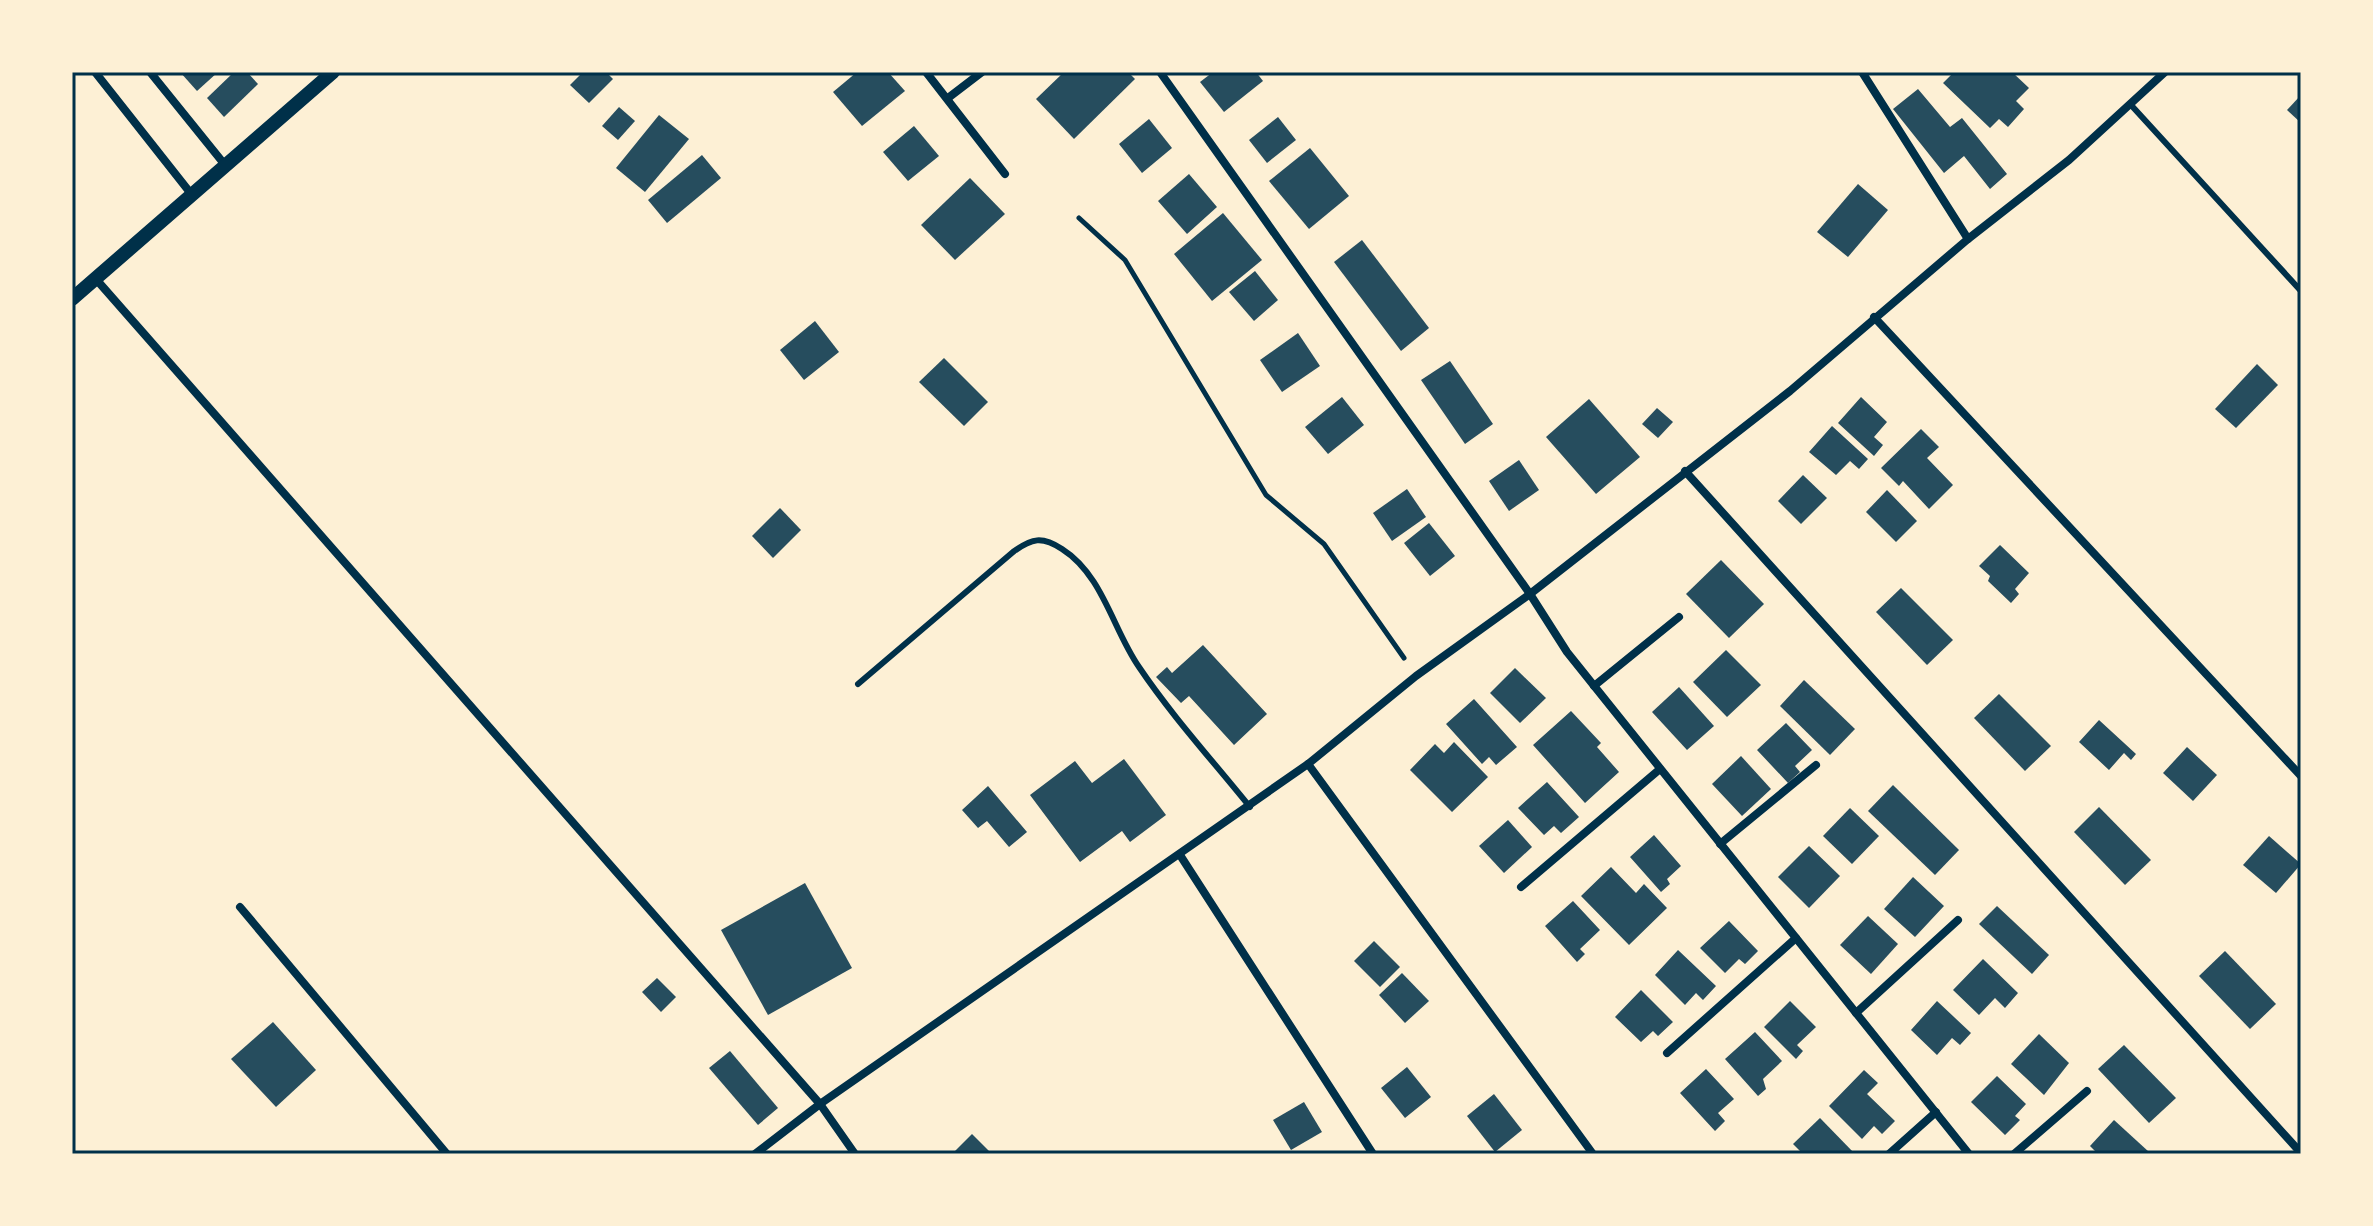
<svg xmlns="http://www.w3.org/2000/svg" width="2373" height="1226" font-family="Raleway,sans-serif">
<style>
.building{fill:#264d5e}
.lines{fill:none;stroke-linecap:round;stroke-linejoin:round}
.path{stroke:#003049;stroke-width:5}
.service{stroke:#003049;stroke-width:6}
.minor{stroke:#003049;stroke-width:8}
.tertiary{stroke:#003049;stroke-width:14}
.neatline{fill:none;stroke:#003049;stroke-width:3}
</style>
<rect width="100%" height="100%" fill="#fdf0d5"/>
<!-- building -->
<g class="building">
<path d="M180,72H218L197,91Z"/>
<path d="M234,72H247L258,84L224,117L207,98Z"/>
<path d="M583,72H606L613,79L589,103L570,85Z"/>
<path d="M857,72H888L905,91L862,126L833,92Z"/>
<path d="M1064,72H1128L1135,79L1074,139L1036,99Z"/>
<path d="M1213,72H1256L1263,81L1224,112L1200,82Z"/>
<path d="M1954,72H2012L2029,88L2016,101L2024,109L2008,127L1999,119L1990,128L1943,83Z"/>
<path d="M1918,89L1950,127L1962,118L2007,174L1990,189L1964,156L1944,173L1893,109Z"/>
<path d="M2301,95V123L2287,110Z"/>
<path d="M619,107L635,121L618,140L602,126Z"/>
<path d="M659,115L689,139L645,192L616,168Z"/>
<path d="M1278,117L1296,140L1267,163L1249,140Z"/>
<path d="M1149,119L1172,148L1142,173L1119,144Z"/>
<path d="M914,126L939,156L908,181L883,152Z"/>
<path d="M1310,148L1349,196L1309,229L1269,181Z"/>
<path d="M702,155L721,178L667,223L648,200Z"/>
<path d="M1189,174L1217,207L1187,234L1158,201Z"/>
<path d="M970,178L1005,214L955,260L921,225Z"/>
<path d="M1858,184L1888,210L1848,257L1817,232Z"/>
<path d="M1223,213L1262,260L1212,301L1174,254Z"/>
<path d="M1362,240L1429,328L1401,351L1334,262Z"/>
<path d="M1255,271L1278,300L1254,321L1229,292Z"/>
<path d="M815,321L839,352L804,380L780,350Z"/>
<path d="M1298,333L1320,366L1282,392L1260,360Z"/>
<path d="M944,358L988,402L964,426L919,382Z"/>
<path d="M1450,361L1493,424L1465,444L1421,380Z"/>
<path d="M2257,364L2278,385L2236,428L2215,409Z"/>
<path d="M1342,397L1364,425L1328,454L1305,427Z"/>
<path d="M1861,397L1887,422L1874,437L1883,445L1874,456L1838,423Z"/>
<path d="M1589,399L1640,457L1596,494L1546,437Z"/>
<path d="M1657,408L1673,422L1658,438L1642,424Z"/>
<path d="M1832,426L1868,459L1859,469L1850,461L1836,475L1809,452Z"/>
<path d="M1921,429L1939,447L1927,458L1953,485L1929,509L1903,481L1899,486L1881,468Z"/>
<path d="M1519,460L1539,490L1509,511L1489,481Z"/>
<path d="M1803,475L1827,498L1801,524L1778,501Z"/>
<path d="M1407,489L1426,517L1392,541L1373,513Z"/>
<path d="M1887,490L1917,521L1896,542L1866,512Z"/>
<path d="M780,508L801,530L773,558L752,536Z"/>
<path d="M1429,523L1455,556L1430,576L1404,543Z"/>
<path d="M2000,545L2029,573L2015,589L2019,594L2011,603L1988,581L1990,576L1979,566Z"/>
<path d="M1721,560L1764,604L1729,638L1686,594Z"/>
<path d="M1901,588L1953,640L1927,665L1876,612Z"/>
<path d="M1203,645L1267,714L1234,745L1189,696L1181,703L1156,677L1167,667L1172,673Z"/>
<path d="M1726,650L1761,685L1727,717L1693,682Z"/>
<path d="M1515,668L1546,698L1520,723L1490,693Z"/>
<path d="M1804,680L1855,729L1830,755L1780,706Z"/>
<path d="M1679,687L1714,726L1687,750L1652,712Z"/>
<path d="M1999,694L2051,746L2025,771L1974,718Z"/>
<path d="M1474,699L1517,747L1496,765L1489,757L1482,764L1446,724Z"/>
<path d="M1571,711L1601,743L1597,747L1619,772L1585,803L1533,745Z"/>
<path d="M2099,720L2136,754L2131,760L2124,753L2109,770L2079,742Z"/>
<path d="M1786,723L1812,750L1795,766L1800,772L1788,783L1757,750Z"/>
<path d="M1454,742L1488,777L1452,812L1410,770L1435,744L1444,753Z"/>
<path d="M2187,747L2217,775L2193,801L2163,773Z"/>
<path d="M1741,756L1771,789L1742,816L1712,784Z"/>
<path d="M1124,759L1166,815L1130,842L1122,831L1080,862L1030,795L1075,761L1092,783Z"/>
<path d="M1547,782L1579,817L1561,833L1554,826L1544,835L1518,808Z"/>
<path d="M1893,785L1959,850L1935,875L1868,811Z"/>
<path d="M988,786L1027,832L1009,847L987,821L978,828L962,810Z"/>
<path d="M2099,807L2151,860L2125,885L2074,832Z"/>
<path d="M1850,808L1879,836L1852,864L1823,836Z"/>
<path d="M1508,820L1532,847L1504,873L1479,846Z"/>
<path d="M1654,835L1681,866L1667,879L1670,884L1661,892L1630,857Z"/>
<path d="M2269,836L2301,864L2276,893L2243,865Z"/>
<path d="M1809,846L1840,876L1809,908L1778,877Z"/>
<path d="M1611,867L1636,893L1644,884L1667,908L1629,945L1581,896Z"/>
<path d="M1913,877L1944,906L1915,937L1884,909Z"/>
<path d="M805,883L852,968L768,1015L721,930Z"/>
<path d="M1573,901L1600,930L1580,949L1585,954L1577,962L1545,926Z"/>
<path d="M1997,906L2049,955L2032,974L1979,924Z"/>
<path d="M1868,916L1898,944L1871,974L1840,945Z"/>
<path d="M1729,921L1758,951L1745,964L1739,959L1725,973L1700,948Z"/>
<path d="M1374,941L1400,967L1380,987L1354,961Z"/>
<path d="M1678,950L1716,986L1703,1000L1696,993L1685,1005L1655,975Z"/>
<path d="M2225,951L2276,1004L2250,1029L2199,976Z"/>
<path d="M1983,959L2018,993L2005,1008L1995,998L1979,1015L1953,990Z"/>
<path d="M1402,973L1429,1001L1405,1023L1379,995Z"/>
<path d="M657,978L676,997L661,1012L642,992Z"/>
<path d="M1641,990L1673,1022L1658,1036L1653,1031L1641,1042L1615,1017Z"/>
<path d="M1790,1001L1816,1027L1797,1045L1803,1051L1796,1059L1764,1027Z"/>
<path d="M1937,1001L1971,1033L1960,1045L1952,1038L1937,1055L1911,1030Z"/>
<path d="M273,1022L316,1070L276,1107L231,1059Z"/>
<path d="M1755,1032L1782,1061L1763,1079L1766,1089L1758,1096L1725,1059Z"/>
<path d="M2039,1034L2069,1063L2044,1095L2011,1064Z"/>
<path d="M2124,1045L2176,1098L2149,1123L2098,1069Z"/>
<path d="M730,1051L778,1108L758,1125L709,1068Z"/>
<path d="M1407,1067L1431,1097L1405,1118L1381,1088Z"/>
<path d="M1706,1069L1734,1099L1718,1113L1725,1121L1715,1131L1680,1093Z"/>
<path d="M1864,1070L1878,1083L1867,1094L1895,1121L1882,1134L1874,1126L1862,1139L1829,1106Z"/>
<path d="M1997,1076L2026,1104L2015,1116L2020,1120L2005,1135L1971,1102Z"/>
<path d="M1494,1094L1522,1130L1495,1152L1467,1116Z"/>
<path d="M1304,1102L1322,1132L1291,1150L1273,1120Z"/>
<path d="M1820,1118L1855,1154H1803L1793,1144Z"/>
<path d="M2114,1120L2149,1152L2147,1154H2098L2090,1146Z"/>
<path d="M972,1134L992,1154H952Z"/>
</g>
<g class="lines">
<!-- path -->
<path class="path" d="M1079,218L1125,260L1266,495L1324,544L1404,658"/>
<!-- service -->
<g class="service">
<path d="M2131,105L2301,291"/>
<path d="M858,684L1013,552C1032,538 1042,536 1062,549C1103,575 1113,630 1139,667C1172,716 1213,761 1250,807"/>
</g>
<!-- minor -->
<g class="minor">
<path d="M95,72L192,195"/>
<path d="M150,72L225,165"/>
<path d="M926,72L1005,174"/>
<path d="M1160,72L1530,594L1567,652L1969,1154"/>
<path d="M1862,72L1968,239"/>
<path d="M948,98L982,72"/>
<path d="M95,278L820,1104L855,1154"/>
<path d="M1874,317L2301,776"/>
<path d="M1685,471L2301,1153"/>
<path d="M1594,686L1679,617"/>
<path d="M1308,764L1593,1154"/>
<path d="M1720,844L1816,765"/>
<path d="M1180,855L1373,1154"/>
<path d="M1521,887L1660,769"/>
<path d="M240,907L447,1154"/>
<path d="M1856,1013L1958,920"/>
<path d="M1667,1053L1796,938"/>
<path d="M755,1154L820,1104L1308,764L1416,676L1530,594L1790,391L1968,239L2069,160L2165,72"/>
<path d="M1889,1154L1936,1112"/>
<path d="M2014,1154L2087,1091"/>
</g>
<!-- tertiary -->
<path class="tertiary" d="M72,299L333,72"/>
</g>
<!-- border -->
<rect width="2373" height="1226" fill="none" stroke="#fdf0d5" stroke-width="148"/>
<rect x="74" y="74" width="2225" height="1078" class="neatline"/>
</svg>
